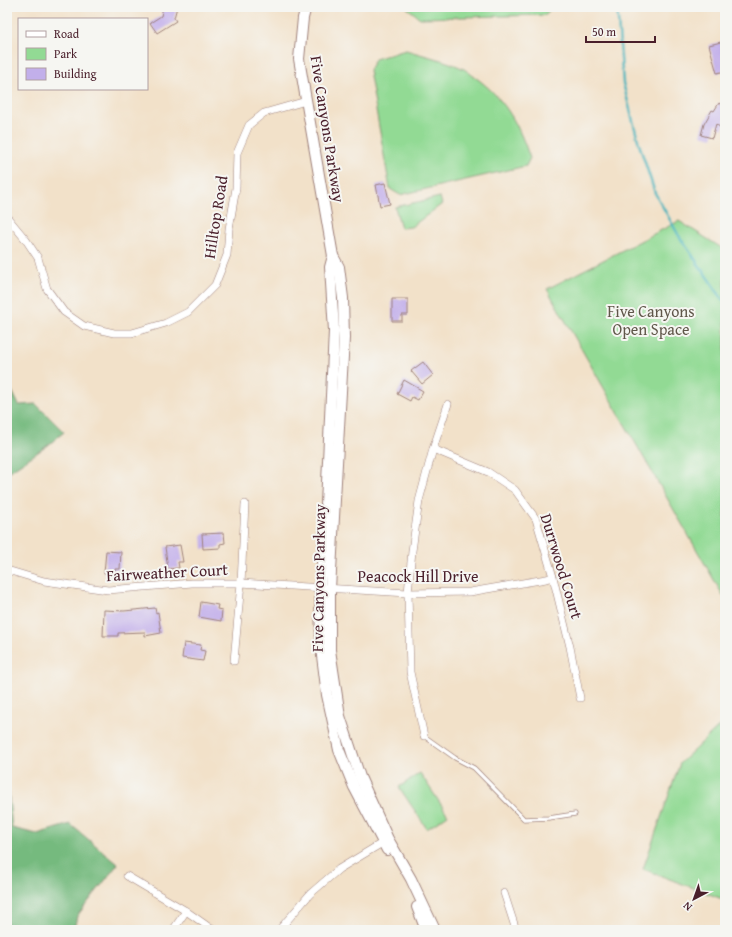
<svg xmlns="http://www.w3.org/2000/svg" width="732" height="937" font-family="'Gentium Book Plus',serif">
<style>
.green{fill:#92da94;stroke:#6e7c60}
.forest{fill:#75ba7e;stroke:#606c54}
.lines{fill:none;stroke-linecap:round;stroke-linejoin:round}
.stream{stroke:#45b4bd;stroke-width:2.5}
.building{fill:#c2afea}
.service-casing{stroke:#9e807a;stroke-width:5}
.minor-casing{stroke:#9e807a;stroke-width:8}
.secondary-casing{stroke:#9e807a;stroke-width:12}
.service{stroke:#fff;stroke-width:3.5}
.minor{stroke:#fff;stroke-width:7}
.secondary{stroke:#fff;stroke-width:10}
.labels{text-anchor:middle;stroke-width:4;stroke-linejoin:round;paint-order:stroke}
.street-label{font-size:16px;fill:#4a1f2b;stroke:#f6f6f2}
.park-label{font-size:16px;fill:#60574a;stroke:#f6f6f2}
</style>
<rect width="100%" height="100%" fill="#f6f6f2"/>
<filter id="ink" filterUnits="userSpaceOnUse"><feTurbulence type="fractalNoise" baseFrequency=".025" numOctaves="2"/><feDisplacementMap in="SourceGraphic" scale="8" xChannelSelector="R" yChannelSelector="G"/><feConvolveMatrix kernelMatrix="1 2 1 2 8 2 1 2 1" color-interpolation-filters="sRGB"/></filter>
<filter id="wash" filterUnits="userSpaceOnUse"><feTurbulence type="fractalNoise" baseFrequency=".012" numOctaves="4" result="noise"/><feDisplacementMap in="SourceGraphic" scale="16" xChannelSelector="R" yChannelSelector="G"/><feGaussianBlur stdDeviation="0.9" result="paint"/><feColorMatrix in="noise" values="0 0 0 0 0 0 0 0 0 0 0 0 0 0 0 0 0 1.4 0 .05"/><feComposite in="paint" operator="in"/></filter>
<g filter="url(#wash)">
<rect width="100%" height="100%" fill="#f2e1c9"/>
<!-- green -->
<g class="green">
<path d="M406,7H549L550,9L546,15L420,18Z"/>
<path d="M406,50C425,56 446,60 464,69C469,72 474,77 479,80C507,102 518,124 530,158L526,166L400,195L390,189L369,70L375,59Z"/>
<path d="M440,197L442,204L411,227L401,228L395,207Z"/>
<path d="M679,221L725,250V599L547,289Z"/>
<path d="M725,721V900L643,869L680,763Z"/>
<path d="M420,773L448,815L427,829L399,787Z"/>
</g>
<!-- forest -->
<g class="forest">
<path d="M7,381L19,405L36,404L64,432L47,446L7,473Z"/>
<path d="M7,775L12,828L37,834L70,824L118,864L77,916L74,930H7Z"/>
</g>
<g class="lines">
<!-- stream -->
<path class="stream" d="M617,7L623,83L639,144L655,193L679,236L725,303"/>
</g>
<g id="blocks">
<!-- building -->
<g class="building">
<path d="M163,7H177L174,18L176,21L157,33L150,23L161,16Z"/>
<path d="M725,41V71L717,73L709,45Z"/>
<path d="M719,103L725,107V124L722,129L716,124L712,138L701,135L704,124L712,110L714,111Z"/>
<path d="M385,183L390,204L380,206L376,185Z"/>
<path d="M392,299H408V315H402V321H392Z"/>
<path d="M423,362L433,375L422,384L411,371Z"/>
<path d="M404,380L423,391L418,400L412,397L410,401L397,394Z"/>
<path d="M224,533L225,543L220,544V548L203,549L202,534Z"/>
<path d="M180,545L183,562H178L179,568L168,569L165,547Z"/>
<path d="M106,551L121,552L120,569H115V574L104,573Z"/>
<path d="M201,602L218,605L217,609L222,610L221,621L199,617Z"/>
<path d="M155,608L156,613L158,612L161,633L145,636V632L118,633V636H103L104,610L124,611Z"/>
<path d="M184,643L201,645L200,650L205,651L203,661L182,658Z"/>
</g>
</g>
</g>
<g filter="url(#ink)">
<use href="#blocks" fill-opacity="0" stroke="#9e807a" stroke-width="1"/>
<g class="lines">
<!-- service casing -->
<g class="service-casing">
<path id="service" d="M424,736L455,758L474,768L524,819L549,818L575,814"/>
</g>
<!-- minor casing -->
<g class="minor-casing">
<g id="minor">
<path d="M7,217L26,240L38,258L47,289L64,312L84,326L114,333H132L166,323L188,312L215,285L227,255L229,229L236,188L237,153L249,125L264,113L306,101"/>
<path d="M433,449L488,472L515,490L536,519L553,577L570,647L580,698"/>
<path d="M7,570L44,581L108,590L192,583H241L408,593L470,592L546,579L553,577"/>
<path d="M234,661L241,583L245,504"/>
<path d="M424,736L410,672L408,593L412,551L419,501L433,449L448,404"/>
<path d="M127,876L186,911L213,930"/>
<path d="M504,893L516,930"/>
<path d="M173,930L186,911"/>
<path d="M279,930L310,894L339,869L387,840"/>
</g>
</g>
<!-- secondary casing -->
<g class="secondary-casing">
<g id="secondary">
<path d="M306,7L303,18L299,59L333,256L339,267L343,298L344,338L330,589V650L340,716L360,777L388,839L411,879L435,930"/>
<path d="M333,256L330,267L334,331L325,526L320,588L321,648L327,695L339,750L354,787L387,850"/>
<path d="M417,907L426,930"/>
</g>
</g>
<!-- service -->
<use href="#service" class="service"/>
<!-- minor -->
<use href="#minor" class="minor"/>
<!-- secondary -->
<use href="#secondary" class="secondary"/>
</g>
</g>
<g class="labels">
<!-- street labels -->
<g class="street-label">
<text transform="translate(328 129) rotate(81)" y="6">Five Canyons Parkway</text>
<text transform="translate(215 217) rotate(-81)" y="6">Hilltop Road</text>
<text transform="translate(562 566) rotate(73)" y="6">Durrwood Court</text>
<text transform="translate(167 572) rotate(-3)" y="6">Fairweather Court</text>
<text x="418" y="582">Peacock Hill Drive</text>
<text transform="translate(318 578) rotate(-89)" y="6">Five Canyons Parkway</text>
</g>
<!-- park labels -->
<g class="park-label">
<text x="651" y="317">Five Canyons<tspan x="651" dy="18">Open Space</tspan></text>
</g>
</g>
<!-- margin -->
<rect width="732" height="937" fill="none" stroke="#f6f6f2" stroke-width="24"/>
<!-- legend -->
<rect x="18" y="18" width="130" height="72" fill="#f6f6f2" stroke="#b1a0a2"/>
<rect x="26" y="31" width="20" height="6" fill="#ffffff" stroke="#b1a0a2"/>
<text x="54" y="38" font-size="12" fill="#4a1f2b">Road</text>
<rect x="26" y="48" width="20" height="12" fill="#92da94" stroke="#b1a0a2"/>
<text x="54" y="58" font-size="12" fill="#4a1f2b">Park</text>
<rect x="26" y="68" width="20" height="12" fill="#c2afea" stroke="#b1a0a2"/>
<text x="54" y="78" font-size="12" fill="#4a1f2b">Building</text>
<!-- north arrow -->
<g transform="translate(694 899) rotate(221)" stroke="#f6f6f2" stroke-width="3" paint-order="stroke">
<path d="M0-3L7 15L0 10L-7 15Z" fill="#4a1f2b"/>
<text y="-6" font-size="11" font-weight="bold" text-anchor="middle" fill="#4a1f2b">N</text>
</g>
<!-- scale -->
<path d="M586 36v6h69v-6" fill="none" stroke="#4a1f2b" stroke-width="2"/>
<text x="592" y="36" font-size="12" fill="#4a1f2b" stroke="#f6f6f2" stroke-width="3" paint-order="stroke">50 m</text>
</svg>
